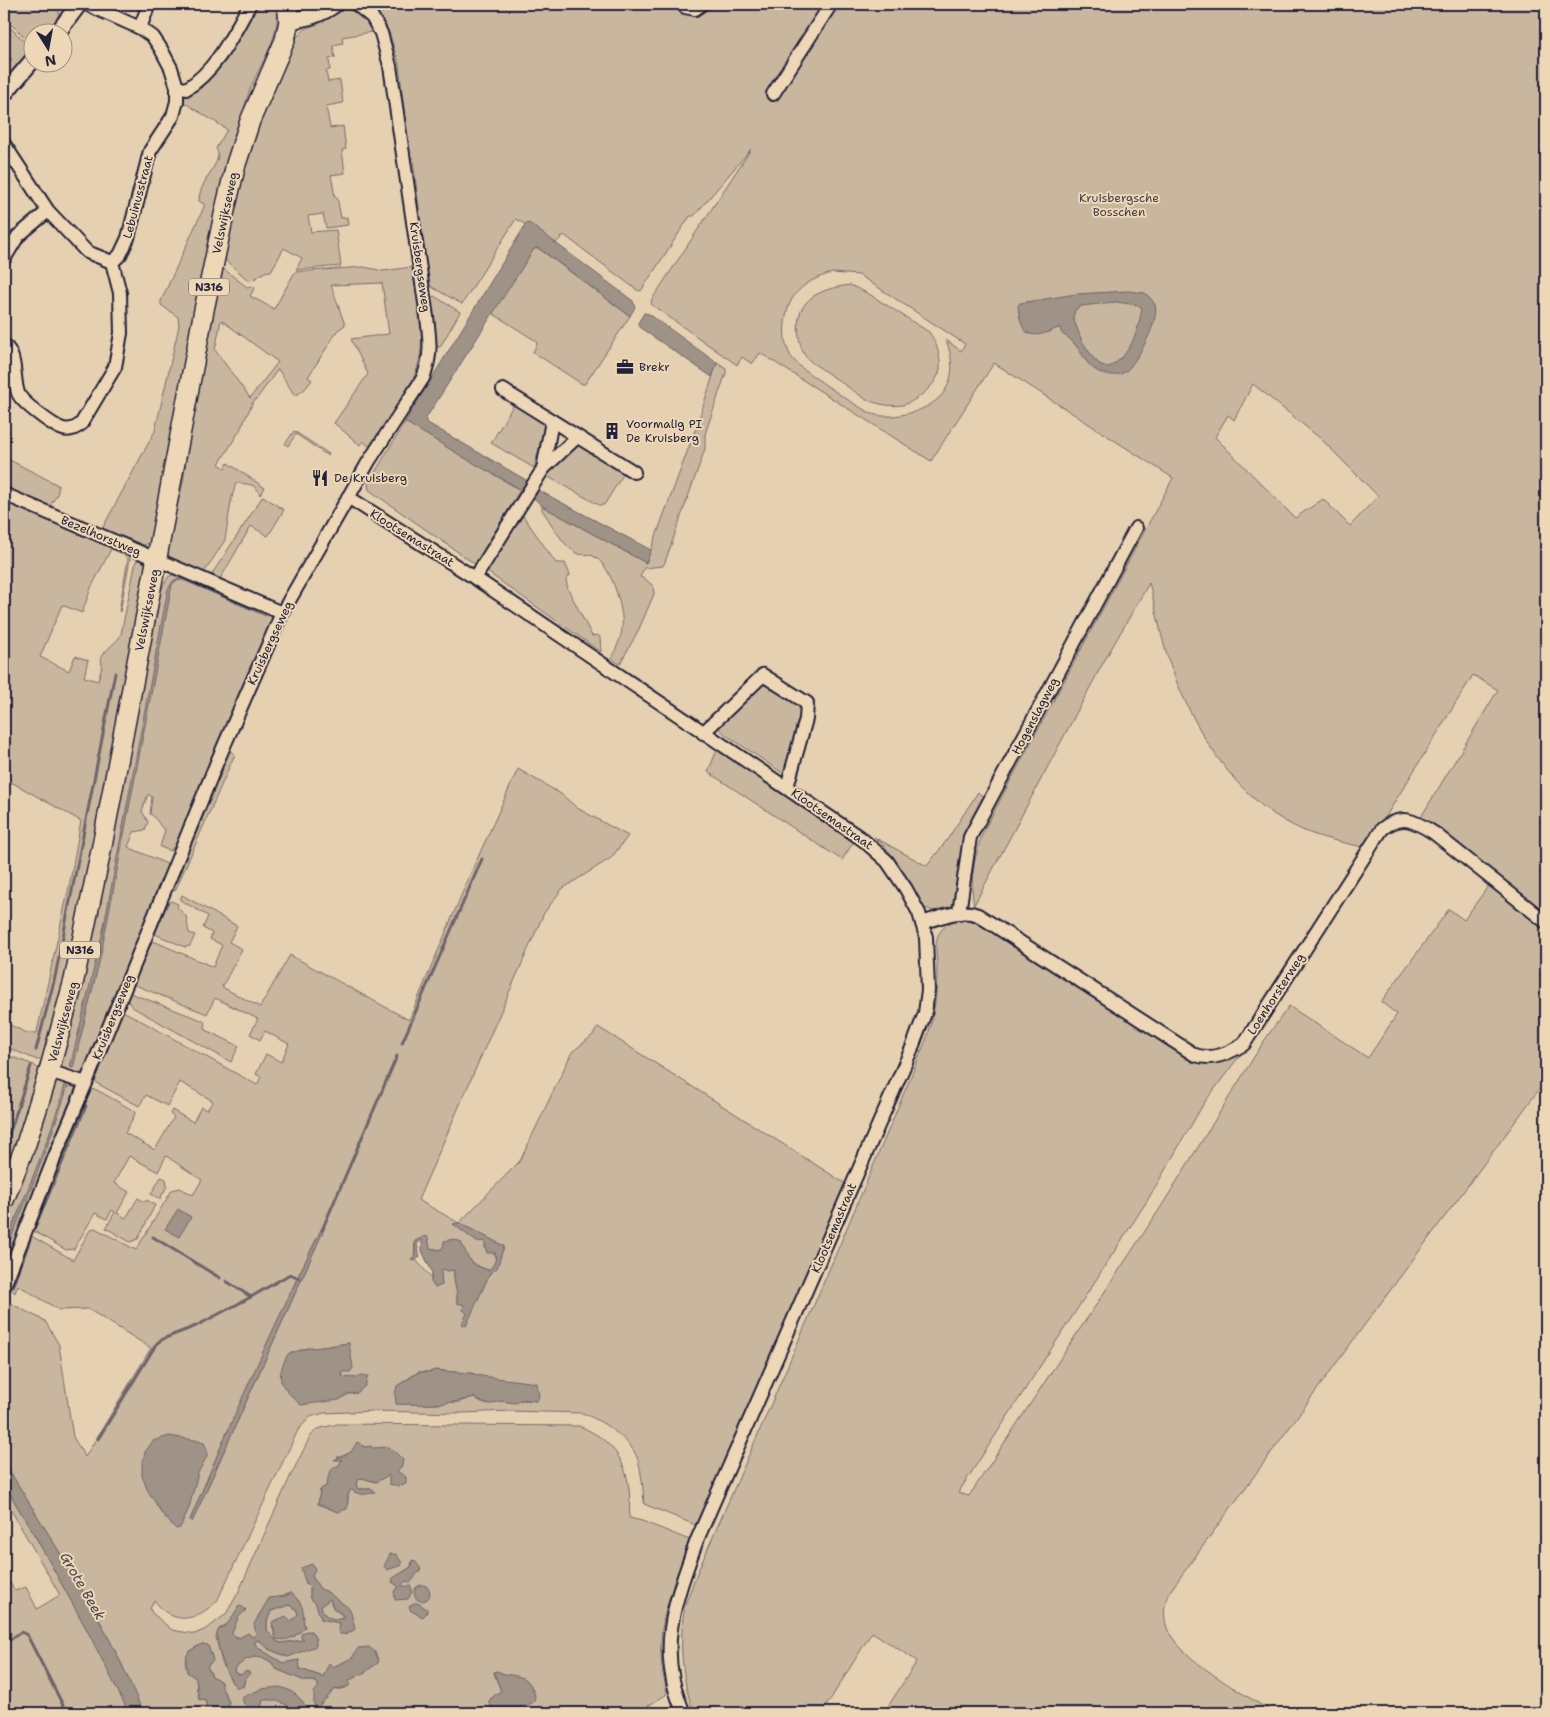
<svg xmlns="http://www.w3.org/2000/svg" width="1550" height="1717" font-family="'Shantell Sans',sans-serif">
<style>
.green{fill:#c9b69f;stroke:#766c6d;fill-rule:evenodd}
.water{fill:#9f9287;stroke:#6d6569;fill-rule:evenodd}
.lines{fill:none;stroke-linecap:round;stroke-linejoin:round}
.stream{stroke:#6d6569;stroke-width:3}
.minor-casing{stroke:#22223b;stroke-width:16}
.tertiary-casing{stroke:#22223b;stroke-width:19}
.primary-casing{stroke:#22223b;stroke-width:22}
.minor{stroke:#edd7b6;stroke-width:12}
.tertiary{stroke:#edd7b6;stroke-width:15}
.primary{stroke:#edd7b6;stroke-width:19}
.labels{text-anchor:middle;stroke-width:4;stroke-linejoin:round;paint-order:stroke}
.shield{fill:#edd7b6;stroke:#5f5860;stroke-width:1}
.shield-label{font-size:11px;font-weight:bold;fill:#22223b}
.street-label{font-size:12px;fill:#22223b;stroke:#edd7b6}
.park-label{font-size:12px;fill:#43404f;stroke:#edd7b6}
.poi-label{font-size:12px;fill:#22223b;stroke:#edd7b6;text-anchor:start}
.water-label{font-size:14px;font-style:italic;fill:#484452;stroke:#edd7b6}
</style>
<rect width="100%" height="100%" fill="#e5d0b1"/>
<filter id="ink" filterUnits="userSpaceOnUse"><feTurbulence type="fractalNoise" baseFrequency=".02" numOctaves="2"/><feDisplacementMap in="SourceGraphic" scale="10" xChannelSelector="R" yChannelSelector="G"/><feConvolveMatrix kernelMatrix="1 2 1 2 8 2 1 2 1" color-interpolation-filters="sRGB"/></filter>
<g filter="url(#ink)">
<!-- green -->
<g class="green">
<path d="M4,4H61L56,24L48,32H32V45L13,26L4,22Z"/>
<path d="M254,4H276C283,35 259,65 249,92C243,111 239,131 234,150L153,540L150,543L144,545L102,529L155,431L179,326L178,317L161,305V301L204,207V204L199,201C198,185 217,167 218,156C218,153 217,150 216,148L227,130L225,128L180,100L179,97L201,88L222,60Z"/>
<path d="M377,4H1546V912L1421,817L1498,690L1473,675L1383,821L1363,847C1340,842 1315,837 1294,826C1233,796 1194,729 1171,667C1161,640 1157,611 1149,583L1103,663L974,905C969,882 975,854 983,832L1173,478L994,363L931,461L760,353L752,364L742,357L737,365L652,305L651,301L751,149L694,216H690L641,291L637,290L564,235L556,243L516,219L462,304L428,285L413,159L409,156L399,64L389,32L376,12ZM833,273L859,275L965,344L961,351L946,340C961,378 946,405 906,414C897,416 885,417 876,415C865,413 812,376 802,368C796,363 790,357 788,350C783,338 784,324 787,312C792,289 812,278 833,273ZM1253,384L1321,439L1378,496L1350,526L1323,499L1295,518L1215,437L1228,415L1234,420Z"/>
<path d="M343,10C361,10 368,22 376,36L372,32L342,37L343,43L333,45L335,58L329,59L330,70L326,71L328,82L340,80L343,103L326,106L330,128L343,126L346,149L342,150L345,173L331,175L335,197H337L341,218L347,217L348,225L326,228L323,214L308,216L311,232L336,230L341,266L296,270L302,258L284,248L271,271C261,270 258,281 248,280L225,260L220,259L244,156L297,37L305,29L320,23Z"/>
<path d="M4,25L12,29L32,50L4,83V72L12,59L4,53Z"/>
<path d="M538,248L630,316L585,384H582L533,352L537,344L536,341L492,313L530,253L534,249Z"/>
<path d="M221,267L247,287L252,286L255,287L250,296L274,309L295,272L364,267L383,271L412,267C418,305 430,346 412,381L370,447L363,441L360,445L334,423L368,374L351,339L389,334L382,283L331,285L345,325L338,330L308,377L312,380L304,390L295,396L278,369L258,397L253,402L240,430L219,464L225,468L228,463L265,488L260,495C256,483 247,484 236,483L231,501L225,540L204,573L171,561C160,544 183,496 184,475C185,468 183,461 182,455ZM221,320L278,362L250,398L215,350Z"/>
<path d="M850,285L869,294L929,332C936,341 941,357 940,369C938,384 916,402 902,405C890,407 878,404 867,400C853,391 840,381 826,372C820,367 812,364 807,358C802,353 800,344 799,337C793,300 818,289 850,285Z"/>
<path d="M434,296L460,312L440,347H437L431,298Z"/>
<path d="M717,363L726,369V373L705,434V449L665,562L663,566L644,568L640,577L645,579L653,586L654,594L639,629L620,664L612,659C615,650 621,639 622,629C625,612 611,563 593,556C585,552 581,558 572,550C561,542 550,521 542,510V506L646,563L696,428Z"/>
<path d="M518,403L546,421L534,468L491,443L514,404Z"/>
<path d="M405,422L520,490L475,564L369,490L368,484Z"/>
<path d="M294,431L329,454L328,456L296,434L288,446L285,444Z"/>
<path d="M577,441L624,473L604,505H599L543,474Z"/>
<path d="M4,457L58,485C60,493 53,501 49,507L4,488Z"/>
<path d="M263,496L284,510L268,536L251,526L220,579L215,578L212,574Z"/>
<path d="M4,499L127,551L130,559L120,612L119,611L128,559L123,554L111,549L91,588L82,613L62,605L40,657L69,671L75,656L88,660L84,677L98,681L102,667L101,656L119,638L121,634L136,561L141,558L146,565L99,826L47,1059L37,1060L4,1046V1022L27,1033H35L37,1032L69,887L81,821L13,783L8,785L4,783Z"/>
<path d="M519,510L556,563H565L570,575L566,580L568,589L592,636L597,635L600,637L601,652L483,569Z"/>
<path d="M177,573L270,613L273,622L177,847L172,848L171,851L160,847L165,830C158,826 157,817 150,814L152,797L148,794L142,811L148,822L145,830L134,832L128,847L167,864L169,867L83,1075L80,1076L58,1069L158,596L168,577Z"/>
<path d="M762,684H766L801,705L802,709L786,773L784,774L726,735L717,727Z"/>
<path d="M228,750L235,754L175,891L169,889Z"/>
<path d="M717,750L852,841L853,843L842,860L708,772Z"/>
<path d="M518,769L561,794L577,808L628,836L611,858L562,889L544,913L418,1200L459,1223L454,1224L477,1242L485,1241V1249L495,1253C497,1260 494,1265 489,1270C477,1267 467,1260 464,1249C453,1248 440,1251 430,1248L427,1237L415,1241L414,1261L416,1260L431,1277V1282L442,1285L440,1271L443,1269L454,1270C453,1283 458,1291 457,1302L464,1305L467,1313L466,1325L490,1273L497,1267L504,1246L459,1223L520,1161L572,1052L593,1035L598,1027L846,1184L698,1526L644,1504C643,1489 642,1472 637,1457C629,1438 601,1420 582,1413L510,1411L462,1413L373,1411L324,1413L310,1417L298,1430L217,1601C195,1622 173,1626 154,1600L150,1609L152,1613L172,1630L195,1634L208,1628L226,1614L238,1593L290,1477L310,1437L317,1429L338,1424L579,1426C622,1443 633,1475 629,1518L642,1521L692,1541C677,1577 658,1615 661,1656C661,1668 665,1681 667,1694L637,1713H310C286,1677 278,1688 241,1698L250,1713H237L231,1707L227,1706L229,1702L221,1686V1682L212,1676L207,1666L213,1661L211,1653L202,1644L189,1651L185,1661L187,1672L196,1678L197,1691L206,1702V1710L213,1713H143L123,1667L93,1607L4,1462V1300L45,1321L59,1345L73,1437L85,1457L151,1348L88,1309L59,1310L18,1285L15,1293L8,1286L26,1237H33L73,1260L90,1230L95,1228L136,1250L172,1190L180,1188L193,1195L202,1180L166,1156L158,1172L129,1156L114,1183L129,1192L117,1213L126,1218L138,1198L145,1202L147,1200L155,1205L138,1239L130,1242L106,1228L115,1212L112,1210L107,1219L95,1213L74,1249L66,1250L32,1230L87,1089L97,1090L136,1112L125,1133L155,1150L174,1117L170,1114L172,1110L193,1122L201,1107L207,1110L213,1101L180,1082L167,1106L146,1095L139,1106L98,1084L93,1078L119,1011L127,1013L257,1085L261,1077L256,1074L266,1054L281,1062L289,1044L265,1031L260,1040L250,1034L258,1019L215,998L207,1014L130,983L149,941L151,940L213,967L222,945L210,939L212,933L203,928L208,916L180,900L182,895L237,926L229,942L242,949L222,987L260,1007L290,955L409,1020L469,877ZM323,1226L325,1227L192,1522L190,1520L224,1439L298,1276ZM349,1343L342,1371L343,1378H355L361,1375L357,1393L348,1394L339,1400L298,1351L311,1347L315,1348ZM436,1370L451,1372L472,1373L536,1401C524,1399 512,1402 500,1401C498,1401 495,1403 493,1403C486,1404 479,1401 474,1397L456,1403L445,1401L438,1404H422L397,1386L418,1372H429ZM371,1449L397,1471L382,1477L376,1482L362,1478L359,1479L356,1484L358,1489H372L354,1492L351,1488L348,1495V1503L338,1512L318,1504L320,1490L327,1485L342,1460L337,1457H342L351,1452ZM311,1564L312,1576L320,1589C337,1594 346,1615 355,1629L345,1635L338,1631L339,1623L321,1619L316,1604L310,1598ZM411,1567L420,1569L399,1587L406,1570ZM291,1593C306,1606 299,1612 305,1627L294,1637L276,1639L272,1625L291,1621L298,1614L296,1609L289,1605L271,1611L267,1621V1631L276,1641L280,1643L305,1640L288,1657L268,1649L259,1640L254,1642L258,1648L283,1663L299,1660L300,1669L324,1677L329,1664L333,1667L352,1658L379,1662L365,1672L350,1680L346,1688L334,1690L325,1700L318,1683L315,1681H305L276,1669L271,1662L264,1658L253,1657L245,1660L234,1669L235,1673L241,1675L247,1671L243,1687L232,1683L222,1663L216,1637L219,1629L238,1618L231,1633C236,1639 250,1639 256,1635L258,1616L263,1609L279,1597ZM497,1671L530,1685L535,1695L532,1703L516,1708L490,1699L501,1691L494,1673Z"/>
<path d="M978,792L985,799C977,815 966,831 962,848C958,866 965,914 935,911C929,910 923,908 919,903C906,880 896,853 874,837L927,866L947,840Z"/>
<path d="M1489,885L1546,928V1080L1346,1350L1168,1594C1164,1605 1163,1616 1167,1628C1180,1660 1245,1694 1274,1713H884L917,1661L872,1632L822,1713H695C681,1685 678,1633 686,1602C688,1595 692,1588 694,1580C773,1401 851,1221 926,1040C935,1017 937,990 937,966C937,957 935,948 937,939C940,926 956,917 969,919C974,920 978,923 983,925L1181,1055C1205,1066 1218,1064 1241,1054L1204,1103L1147,1201L958,1493L969,1496L1159,1210L1264,1041L1289,1006L1368,1058L1397,1014L1381,1002L1449,909L1464,920Z"/>
<path d="M171,901L178,904L177,907L186,916L189,933L195,935L190,946L185,947L155,934L168,903Z"/>
<path d="M130,993L204,1021L206,1030L239,1046L231,1062L132,1007L127,1000Z"/>
<path d="M4,1054L34,1065L43,1073L4,1184Z"/>
<path d="M55,1076L76,1085L78,1087L4,1274V1218L18,1185Z"/>
<path d="M161,1177L166,1179L167,1186L160,1199L151,1194Z"/>
<path d="M4,1484C49,1559 93,1634 129,1713H4V1573L15,1591L26,1587L37,1609L60,1595L11,1510H9L4,1500Z"/>
<path d="M330,1599L333,1608L342,1615V1619C331,1620 323,1617 321,1606Z"/>
<path d="M272,1699L281,1701L292,1708V1713H263L261,1708L263,1700Z"/>
</g>
<!-- water -->
<g class="water">
<path d="M529,223L633,301L635,307L630,316L548,255L538,248L534,249L426,418V422L526,480L538,490L651,550L646,563L542,506L531,495L468,460L405,422L526,224Z"/>
<path d="M1128,291L1145,293C1149,297 1153,300 1155,305C1160,320 1138,360 1127,370C1121,376 1112,376 1105,374C1082,369 1084,345 1062,334L1060,328C1055,328 1053,331 1049,332C1023,341 1021,327 1018,306L1020,303L1076,294ZM1116,302L1138,305L1142,308C1138,332 1131,355 1109,367L1101,365L1094,359L1082,341L1073,318L1075,310L1082,306Z"/>
<path d="M644,313L649,314L717,363L712,377L639,327L638,323Z"/>
<path d="M182,578L266,616L183,580L175,581L172,585L100,959L73,1068L70,1067L103,931L168,589L174,580Z"/>
<path d="M66,1082L69,1083C50,1141 28,1199 4,1255V1246C27,1192 50,1138 66,1082Z"/>
<path d="M178,1209L191,1217L179,1237L165,1229Z"/>
<path d="M459,1223L504,1246L497,1268L490,1273L466,1326L462,1324L467,1313L463,1310L464,1305L457,1303C458,1291 453,1283 454,1270L448,1271L443,1269L441,1271L442,1285L435,1288L431,1282L432,1272L422,1251V1240L417,1244L420,1257L414,1261L411,1259L415,1256V1241L425,1236L428,1237L430,1248L439,1250L443,1248L444,1241L454,1239L461,1242C468,1258 470,1266 489,1270C494,1265 497,1260 495,1253H487L485,1241L477,1242L453,1224Z"/>
<path d="M323,1226L325,1227L192,1522L190,1520C231,1421 275,1322 323,1226Z"/>
<path d="M349,1343L353,1368L350,1372H342L343,1377L355,1378L361,1375L368,1376L365,1386L357,1393L348,1394L339,1400L301,1405C280,1385 274,1381 288,1354L311,1347L315,1348Z"/>
<path d="M436,1370C451,1373 466,1371 481,1376L537,1383L539,1396L537,1401L522,1399L516,1403L500,1401L491,1404L483,1403L474,1397C450,1405 421,1405 396,1404L395,1394L397,1386L419,1372H429Z"/>
<path d="M169,1436L195,1440L204,1443L207,1449V1456L198,1473L189,1508L180,1528L176,1529L162,1514L147,1489L142,1476V1465L145,1452L153,1441Z"/>
<path d="M357,1442L365,1447L371,1446L372,1448L390,1447L403,1460L402,1466L397,1471L406,1477V1484L397,1486L389,1484V1475L376,1482L362,1478L359,1479L356,1484L358,1489H372L375,1492C366,1495 358,1496 351,1489L348,1495L347,1509L338,1512L318,1504L320,1490L327,1485C328,1476 329,1469 338,1466L342,1460H334L351,1452Z"/>
<path d="M4,1462C54,1544 108,1624 143,1713H129L88,1632L35,1536L4,1484Z"/>
<path d="M390,1554H396L401,1561L402,1565L387,1570L384,1566Z"/>
<path d="M412,1560L415,1561L421,1569C416,1573 414,1580 410,1583L406,1581L401,1586H411L412,1592L408,1599L395,1600L394,1591L399,1587L392,1582L393,1578L411,1567Z"/>
<path d="M312,1564L315,1569L312,1576L320,1589L326,1591L350,1609L355,1629C350,1633 346,1635 340,1634L338,1631L339,1623L321,1619L316,1604L310,1598V1588L306,1584L301,1568ZM330,1599L333,1608L343,1615L342,1619C331,1620 323,1617 321,1606Z"/>
<circle cx="422" cy="1593" r="8"/>
<path d="M291,1593C296,1597 302,1604 303,1610C304,1616 303,1621 305,1627C297,1635 289,1642 276,1639L272,1622L286,1616L291,1621L298,1614L296,1609L289,1605L271,1611L267,1621V1630L276,1641L281,1643L304,1640L301,1638V1634L306,1631H311L316,1639V1646L288,1657L268,1649L259,1640L254,1642L258,1648L283,1663L299,1660L300,1669L323,1677L329,1663L333,1667L352,1658L358,1648L369,1647L375,1652L379,1662L365,1672L350,1680L349,1686L334,1690L318,1707L314,1705V1692L318,1688V1684L314,1681H305L276,1669L271,1662L264,1658L253,1657L245,1660L234,1669L235,1673L241,1675L247,1671L250,1673L245,1679L243,1687H236C228,1679 213,1641 218,1631C220,1627 224,1627 227,1624C232,1619 235,1612 238,1607L241,1606L246,1610L238,1618L232,1633L235,1637L239,1638L248,1633L253,1637L256,1635L254,1624L269,1598L286,1596Z"/>
<path d="M414,1603H418L427,1609V1612L423,1617L411,1611L409,1607Z"/>
<path d="M202,1644L208,1645L213,1661L207,1666L212,1676L221,1682V1686L229,1702L227,1706L231,1707L237,1713H213L206,1710V1702L204,1699L199,1700L196,1678L187,1672C184,1654 186,1652 202,1644Z"/>
<path d="M497,1671C505,1676 515,1674 523,1678C529,1681 530,1684 533,1690C534,1693 536,1697 534,1701C531,1707 501,1710 493,1709L488,1702L496,1694L501,1691L494,1672Z"/>
<path d="M280,1687C297,1692 301,1699 310,1713H292L291,1708C282,1702 275,1699 263,1700L261,1708L263,1713H250L241,1698L261,1689Z"/>
</g>
<g class="lines">
<!-- stream -->
<g class="stream">
<path d="M172,888L222,769"/>
<path d="M402,1043L482,859"/>
<path d="M36,1050L55,977L115,673"/>
<path d="M9,1135L31,1066"/>
<path d="M35,1227L86,1106"/>
<path d="M322,1230L397,1056"/>
<path d="M153,1237L220,1278"/>
<path d="M226,1281L251,1297L290,1274L299,1278"/>
<path d="M13,1287L30,1239"/>
<path d="M98,1439L157,1343L165,1338L196,1326L251,1297"/>
<path d="M4,1644L21,1632L27,1635L67,1713"/>
</g>
<!-- minor casing -->
<g class="minor-casing">
<g id="minor">
<path d="M86,4L140,28L153,37L161,49L171,68L177,87V101L173,116L150,151L128,238L120,255L112,262"/>
<path d="M683,4L685,7L695,9L702,4"/>
<path d="M140,28L149,4"/>
<path d="M177,87L186,89C217,70 233,34 250,4"/>
<path d="M773,94L831,4"/>
<path d="M4,144L48,211L87,252L112,262L120,293L121,333L115,367L81,424C76,428 70,431 63,429C53,426 21,402 18,393C13,378 17,355 4,345"/>
<path d="M4,259L18,236L48,211"/>
<path d="M503,390L634,472"/>
<path d="M552,421L543,469L577,437"/>
<path d="M4,494L282,613"/>
<path d="M348,497L475,578L862,839L887,861L906,889L919,913L926,937L928,990L925,1013L912,1048L697,1540C675,1601 655,1650 684,1713"/>
<path d="M475,578L543,469"/>
<path d="M703,733L763,675L807,703L806,719L787,787"/>
<path d="M959,913L970,837L1136,528"/>
<path d="M922,923C939,918 961,908 978,915L1195,1055C1213,1061 1229,1053 1244,1044L1382,829C1402,813 1415,821 1434,833L1546,922"/>
<path d="M49,1071L86,1083"/>
<path d="M4,1286L55,1156L86,1083L217,762L282,613L369,461L423,378C432,355 430,341 427,317L390,66L381,33L372,17L356,4"/>
</g>
</g>
<!-- tertiary casing -->
<g class="tertiary-casing">
<g id="tertiary">
<path d="M289,21C306,18 321,15 335,4"/>
<path d="M58,32L79,4"/>
<path d="M4,94L32,61"/>
</g>
</g>
<!-- primary casing -->
<g class="primary-casing">
<path id="primary" d="M4,1200L26,1144L49,1071L74,980L102,846L204,310L225,210L236,164L250,121L285,40L289,21L287,4"/>
</g>
<!-- minor -->
<use href="#minor" class="minor"/>
<!-- tertiary -->
<use href="#tertiary" class="tertiary"/>
<!-- primary -->
<use href="#primary" class="primary"/>
</g>
</g>
<!-- icons -->
<defs>
<g id="office-bare" transform="scale(1.35)"><path d="M-6-3h4V-5.5h4V-3h4V5H-6ZM-1-4.5V-3h2v-1.5ZM-6 0V1H6V0Z" fill="#22223b" stroke="#edd7b6" stroke-width="2.5" paint-order="stroke"/></g>
<g id="building-bare" transform="scale(1.35)"><path d="M-4-6H4V6H1V3H-1V6H-4ZM-2.5-4.3h1.7v1.8h-1.7ZM.8-4.3h1.7v1.8H.8ZM-2.5-1h1.7V.8h-1.7ZM.8-1h1.7V.8H.8Z" fill="#22223b" stroke="#edd7b6" stroke-width="2.5" paint-order="stroke"/></g>
<g id="restaurant-bare" transform="scale(1.35)"><path d="M-5-6h1v4h1v-4h1v4h1v-4h1v5L-1.5 .5V6h-2V.5L-5-1ZM5-6V6H3V1.5H1.5Q1.5-4 5-6Z" fill="#22223b" stroke="#edd7b6" stroke-width="2.5" paint-order="stroke"/></g>
</defs>
<g fill-rule="evenodd">
<use href="#office-bare" x="625" y="367"/>
<use href="#building-bare" x="612" y="431"/>
<use href="#restaurant-bare" x="320" y="478"/>
</g>
<g class="labels">
<!-- shield labels -->
<g class="shield">
<rect x="189" y="278.5" width="40" height="17" rx="4"/>
<rect x="60" y="941.5" width="40" height="17" rx="4"/>
</g>
<g class="shield-label">
<text x="209" y="291">N316</text>
<text x="80" y="954">N316</text>
</g>
<!-- street labels -->
<g class="street-label">
<text transform="translate(138 197) rotate(-75)" y="4">Lebuinusstraat</text>
<text transform="translate(225 213) rotate(-78)" y="4">Velswijkseweg</text>
<text transform="translate(420 267) rotate(82)" y="4">Kruisbergseweg</text>
<text transform="translate(101 536) rotate(23)" y="4">Bezelhorstweg</text>
<text transform="translate(412 538) rotate(32)" y="4">Klootsemastraat</text>
<text transform="translate(147 610) rotate(-79)" y="4">Velswijkseweg</text>
<text transform="translate(270 643) rotate(-65)" y="4">Kruisbergseweg</text>
<text transform="translate(1035 716) rotate(-62)" y="4">Hogenslagweg</text>
<text transform="translate(832 819) rotate(35)" y="4">Klootsemastraat</text>
<text transform="translate(1276 994) rotate(-57)" y="4">Loenhorsterweg</text>
<text transform="translate(113 1017) rotate(-68)" y="4">Kruisbergseweg</text>
<text transform="translate(63 1022) rotate(-75)" y="4">Velswijkseweg</text>
<text transform="translate(834 1228) rotate(-67)" y="4">Klootsemastraat</text>
</g>
<!-- park labels -->
<g class="park-label">
<text x="1119" y="202">Kruisbergsche<tspan x="1119" dy="14">Bosschen</tspan></text>
</g>
<!-- poi labels -->
<g class="poi-label">
<text x="639" y="371">Brekr</text>
<text x="626" y="428">Voormalig PI<tspan x="626" dy="14">De Kruisberg</tspan></text>
<text x="334" y="482">De Kruisberg</text>
</g>
<!-- water labels -->
<g class="water-label">
<text transform="translate(83 1586) rotate(60)" y="5">Grote Beek</text>
</g>
</g>
<!-- margin -->
<rect width="1550" height="1717" fill="none" stroke="#edd7b6" stroke-width="20"/>
<rect x="10" y="10" width="1530" height="1697" fill="none" stroke="#22223b" stroke-width="2" filter="url(#ink)"/>
<!-- north arrow -->
<g transform="translate(48 48) rotate(169)"><circle r="24" fill="#edd7b6" stroke="#9c8f85"/>
<path d="M0-4L9 19L0 12L-9 19Z" fill="#22223b"/>
<text y="-8" font-size="14" font-weight="bold" text-anchor="middle" fill="#22223b">N</text>
</g>
</svg>
